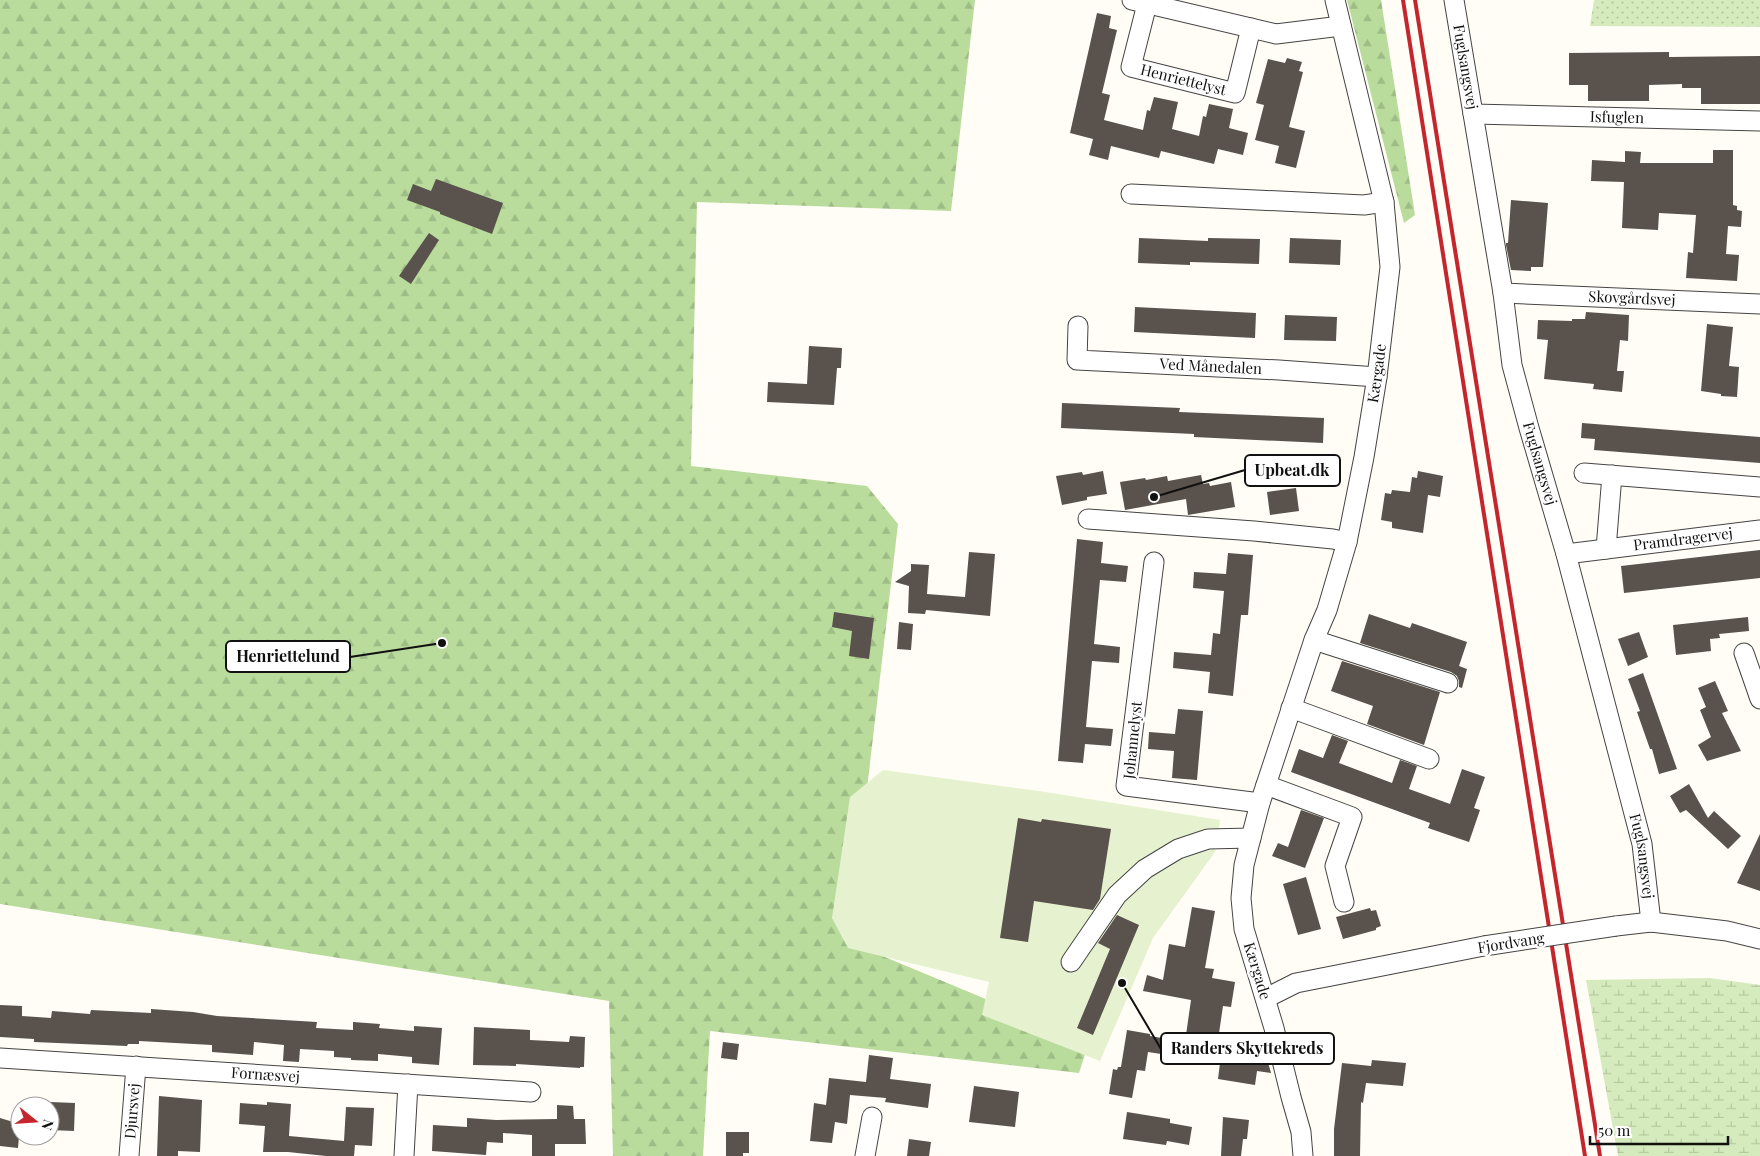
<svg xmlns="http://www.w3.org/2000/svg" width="1760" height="1156" font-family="'Playfair Display',serif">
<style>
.grass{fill:url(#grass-dots)}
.forest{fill:url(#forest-firs)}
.wetland{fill:url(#wetland-marsh)}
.pitch{fill:#e6f2cf}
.building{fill:#5a524d}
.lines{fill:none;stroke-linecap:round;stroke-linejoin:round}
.minor-casing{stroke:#444;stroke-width:21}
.minor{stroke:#fff;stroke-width:19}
.rail{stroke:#c4262e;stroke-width:4}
.minor-bridge-casing{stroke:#444;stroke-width:21;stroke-linecap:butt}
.minor-bridge{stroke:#fff;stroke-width:19}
.labels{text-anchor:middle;stroke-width:5;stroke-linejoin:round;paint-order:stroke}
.street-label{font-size:15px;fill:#111;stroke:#fff}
.leader{fill:none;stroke:#111;stroke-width:2}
.callout-dot{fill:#111;stroke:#fff;stroke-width:2}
.callout{fill:#fff;stroke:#111;stroke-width:2}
.callout-label{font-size:16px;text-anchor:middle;font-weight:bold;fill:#111}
</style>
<defs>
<pattern id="grass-dots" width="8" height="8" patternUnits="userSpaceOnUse" patternTransform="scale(1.25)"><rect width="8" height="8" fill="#d5ebbd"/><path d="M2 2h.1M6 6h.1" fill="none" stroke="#b6c8a1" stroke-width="1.8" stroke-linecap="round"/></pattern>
<pattern id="forest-firs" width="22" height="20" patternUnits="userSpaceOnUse" patternTransform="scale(1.25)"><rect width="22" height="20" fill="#b9dc9c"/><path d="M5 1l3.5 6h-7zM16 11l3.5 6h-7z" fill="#9ebc85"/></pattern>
<pattern id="wetland-marsh" width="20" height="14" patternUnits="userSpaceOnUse" patternTransform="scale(1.25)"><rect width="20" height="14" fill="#d5ebbd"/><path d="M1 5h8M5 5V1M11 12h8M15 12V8" fill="none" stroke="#b6c8a1"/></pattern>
</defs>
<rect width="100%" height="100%" fill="#fffdf5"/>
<!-- grass -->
<path class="grass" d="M1594,0H1760V27L1590,26Z"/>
<!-- forest -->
<g class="forest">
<path d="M0,0H975L951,211L697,202L691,466L867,486L898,524L849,942L1089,1042L1079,1073L710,1031L703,1156H613L609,1001L0,904Z"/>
<path d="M1347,0H1381L1415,215L1404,223Z"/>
</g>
<!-- wetland -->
<path class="wetland" d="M1710,978L1760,985V1156H1618L1586,980Z"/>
<!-- pitch -->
<path class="pitch" d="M883,770L1039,791L1220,820L1215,852L1153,938L1100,1061L982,1015L989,982L848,948L832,918L850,797Z"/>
<!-- building -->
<g class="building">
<path d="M1097,13L1111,16L1109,28L1117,30L1102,93L1110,95L1104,120L1143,130L1147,110L1150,111L1154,97L1178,102L1172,129L1199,136L1203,116L1206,117L1209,104L1233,109L1229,128L1248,133L1243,155L1218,149L1214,164L1161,151L1159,158L1111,146L1108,160L1089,155L1093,139L1070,133Z"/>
<path d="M1669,52V57L1760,56V104H1701V88H1682V84L1649,85V101H1588V85H1569V53Z"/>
<path d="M1287,58L1302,62L1299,71L1303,72L1289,127L1305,131L1296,168L1275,163L1279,146L1255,140L1264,105L1256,103L1268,59L1285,63Z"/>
<path d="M1713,150H1733V205L1737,206V210L1742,211L1741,227L1728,226L1726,254L1739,255L1737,281L1686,278L1688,252L1693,253L1696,215L1659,213L1658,230L1622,228L1624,182L1591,181L1592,160L1625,162V151L1641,152L1640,163H1713Z"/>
<path d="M436,179L503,203L492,234L440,214V212L407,200L413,184L431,191Z"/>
<path d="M1511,200L1548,203L1543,267H1531V271L1511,270L1506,245V243H1508Z"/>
<path d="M429,233L439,240L411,284L399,276Z"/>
<path d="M1139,238L1208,241V238L1260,239L1259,264L1190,262V265L1138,263Z"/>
<path d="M1290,238L1341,240L1340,265L1289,263Z"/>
<path d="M1135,307L1256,313L1255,338L1134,332Z"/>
<path d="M1586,312L1629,315L1628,341L1620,340L1617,371H1624L1622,392L1593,389L1594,384L1544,379L1548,340L1537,339L1538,320L1572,321V319H1585Z"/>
<path d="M1285,315L1337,317L1336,341L1284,340Z"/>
<path d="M1707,324L1733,327L1729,366L1739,367L1737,397L1721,396V394L1701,391Z"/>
<path d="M809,346L842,348L841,368H837L834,405L767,402L768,382L807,384Z"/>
<path d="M1062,403L1180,408L1179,412L1324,418L1323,443L1194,437V434L1061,428Z"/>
<path d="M1582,423L1760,437V463L1594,450L1595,439L1581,438Z"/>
<path d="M1103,471L1107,494L1087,497V500L1062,505L1056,476L1082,472L1083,475Z"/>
<path d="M1418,471L1443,476L1440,497L1428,495L1423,533L1392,528V522L1381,520L1385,493L1391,494L1392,490L1410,492L1412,477L1417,478Z"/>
<path d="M1201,475L1203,484L1209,483L1210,486L1231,482L1235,507L1188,515L1186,499L1125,510L1120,482L1145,478L1146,480L1167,476L1168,481Z"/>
<path d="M1296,488L1299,511L1270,515L1267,492Z"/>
<path d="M1077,539L1103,542L1101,563L1128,566L1126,582L1100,580L1094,644L1120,647L1119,663L1092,661L1086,727L1113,729L1111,746L1085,744L1083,763L1058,761Z"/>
<path d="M1760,550V578L1624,593L1621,566Z"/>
<path d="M969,552L995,554L990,616L926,610L925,614L908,613L909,586L895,582L911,571V564L929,565L927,594L965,597Z"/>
<path d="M1228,553L1253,555L1248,615H1241L1233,696L1208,693L1210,672L1173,668L1174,652L1211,655L1213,633L1220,634L1224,591L1193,588L1194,572L1226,574Z"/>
<path d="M834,612L874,618L869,659L849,656L852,631L832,627Z"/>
<path d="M1369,614L1410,628L1412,623L1467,642L1459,666L1467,669L1462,688L1459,687V681L1457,676L1451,672L1360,643Z"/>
<path d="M1748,617L1749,631L1719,634L1720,638L1710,639L1711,651L1676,655L1673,625Z"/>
<path d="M899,622L913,624L911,650L897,649Z"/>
<path d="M1639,632L1648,657L1628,666L1618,639Z"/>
<path d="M1342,661L1440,692L1424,745L1367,724L1373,706L1331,691Z"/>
<path d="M1643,673L1677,769L1659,774L1652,749H1650L1637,712L1640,711L1628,679Z"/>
<path d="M1715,681L1728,711L1722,713L1741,751L1707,761L1698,745L1711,737L1700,710L1706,707L1698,688Z"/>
<path d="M1178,709L1203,711L1197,780L1172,778L1174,751L1148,749L1149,732L1175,734Z"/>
<path d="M1332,735L1348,741L1339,763L1392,783L1400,760L1417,766L1409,789L1450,804L1462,769L1485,777L1474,808L1480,810L1469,842L1428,828L1430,823L1291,772L1299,749L1323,758Z"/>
<path d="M1689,784L1708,818L1714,811L1741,836L1728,849L1686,810L1680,813L1670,796Z"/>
<path d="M1301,810L1324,818L1305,868L1272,856L1278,843L1288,847Z"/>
<path d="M1018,818L1041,822L1042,819L1111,829L1100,899L1093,910L1034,901L1028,942L1000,938Z"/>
<path d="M1760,834V891L1737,883Z"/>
<path d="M1306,877L1321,929L1298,935L1283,884Z"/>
<path d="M1192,907L1215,911L1205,968L1214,969L1212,978L1235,982L1231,1007L1223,1006L1217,1047L1266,1055L1271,1073L1257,1071L1255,1085L1218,1079L1220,1063L1148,1052L1145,1071L1137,1070L1132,1098L1109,1094L1113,1069L1117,1070L1118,1067H1121L1127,1030L1150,1034V1036L1185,1042L1191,1000L1143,991L1147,975L1163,980L1169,944L1185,947Z"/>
<path d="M1370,908L1371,911L1376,910L1381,926L1376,928V930L1343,939L1336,917Z"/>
<path d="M1117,915L1139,925L1093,1035L1077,1028L1110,949L1098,943Z"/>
<path d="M0,1005L22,1006V1016L51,1018L52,1011L90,1014L91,1010L151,1013V1009L193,1012L217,1016L317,1022L316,1028L353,1030V1022L380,1024L379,1028L414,1031V1026L442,1028L439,1065L412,1063V1057L378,1054V1061L351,1060V1058L334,1057V1051L300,1049L299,1062L283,1061L284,1045L254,1042L253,1055L212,1052V1045L139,1041V1044H128L127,1046L34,1042V1039L0,1037Z"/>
<path d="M474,1027L530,1030V1040L569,1042L570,1036L585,1037L584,1067H580V1068L516,1064V1066L473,1065Z"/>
<path d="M723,1042L739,1044L737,1060L721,1058Z"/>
<path d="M869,1055L893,1058L890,1079L931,1084L928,1108L885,1102L886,1098L850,1095L847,1124L835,1122L832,1143L810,1141L814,1103L826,1105L829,1078L866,1082Z"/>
<path d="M1372,1060L1406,1063L1403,1086L1366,1083L1363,1103L1361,1102L1360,1156H1334V1129L1342,1063L1371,1066Z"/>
<path d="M974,1086L1019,1092L1015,1127L969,1122Z"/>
<path d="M159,1096L202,1100L200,1152L178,1151V1156H157Z"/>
<path d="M50,1102L75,1103L74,1131L50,1130Z"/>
<path d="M267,1102L291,1104L289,1136L344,1141L346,1107L374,1108L372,1146L355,1145L354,1156H326L288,1152H263L265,1126L239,1124L240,1103L267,1105Z"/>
<path d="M557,1105L573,1106L574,1119H585L586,1144H555V1156H532V1135L503,1133V1143L487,1142L486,1155L432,1151L433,1125L467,1127V1118L496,1120L557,1119Z"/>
<path d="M1127,1112L1170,1119V1123L1192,1127L1189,1145L1167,1141L1166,1145L1123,1139Z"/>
<path d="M1223,1117L1249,1120L1247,1139H1243L1241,1156H1221Z"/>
<path d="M0,1118L20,1124L18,1148L0,1146Z"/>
<path d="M726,1132H749V1153H743V1156H726Z"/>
<path d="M909,1139L931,1142L929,1156H907Z"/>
</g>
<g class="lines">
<!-- minor casing -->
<g class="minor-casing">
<g id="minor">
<path d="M1132,0L1276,34L1341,26"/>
<path id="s1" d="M1454,0L1503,293L1512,365L1529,428L1566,554L1642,844L1651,922"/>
<path id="s2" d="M1147,4L1131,67L1235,93L1251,28"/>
<path id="s3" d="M1473,114L1760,121"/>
<path d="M1131,194L1364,205L1384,202"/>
<path id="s4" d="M1503,293L1760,304"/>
<path id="s5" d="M1078,326L1077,360L1279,370L1377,377"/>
<path d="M1584,473L1760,487"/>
<path d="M1088,519L1254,531L1333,539L1347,542"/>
<path d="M1606,549L1612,475"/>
<path id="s6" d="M1566,554L1760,530"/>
<path d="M1154,562L1126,786L1260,803"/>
<path d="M1314,640L1448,683"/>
<path d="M1744,653L1760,699"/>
<path d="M1291,708L1429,759"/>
<path d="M1266,785L1352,817L1335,866L1344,902"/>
<path d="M1616,926L1651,922L1727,931L1760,939"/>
<path d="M1071,962L1117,895L1145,869L1178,849L1208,839L1251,838"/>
<path d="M1266,998L1296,983L1484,946"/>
<path id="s7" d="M0,1058L531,1092"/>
<path id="s8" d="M129,1156L136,1066"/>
<path d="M404,1156L408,1084"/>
<path d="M865,1156L872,1117"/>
<path id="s9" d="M1303,1156L1301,1132L1291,1097L1274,1028L1244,929L1241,898L1244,865L1260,803L1314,640L1327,610L1347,542L1364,457L1377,377L1390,267L1384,202L1335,0"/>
</g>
</g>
<!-- minor -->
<use href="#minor" class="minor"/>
<!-- rail -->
<g class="rail">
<path d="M1403,0L1585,1156"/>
<path d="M1415,0L1600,1156"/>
</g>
<!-- minor-bridge casing -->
<g class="minor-bridge-casing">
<path id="minor-bridge" d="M1484,946L1616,926"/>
</g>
<!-- minor-bridge -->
<use href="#minor-bridge" class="minor-bridge"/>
</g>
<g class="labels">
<!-- street labels -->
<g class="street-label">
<text dy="5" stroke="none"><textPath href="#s1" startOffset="68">Fuglsangsvej</textPath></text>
<text dy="5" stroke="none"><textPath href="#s2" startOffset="119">Henriettelyst</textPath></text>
<text dy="5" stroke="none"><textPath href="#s3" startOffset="144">Isfuglen</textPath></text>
<text dy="5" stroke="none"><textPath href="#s4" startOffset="129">Skovgårdsvej</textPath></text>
<text dy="5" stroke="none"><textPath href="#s5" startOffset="168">Ved Månedalen</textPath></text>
<text dy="5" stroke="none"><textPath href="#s9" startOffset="810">Kærgade</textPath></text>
<text dy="5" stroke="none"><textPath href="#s1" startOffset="472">Fuglsangsvej</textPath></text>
<text dy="5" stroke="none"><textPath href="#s6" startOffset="118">Pramdragervej</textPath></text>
<text transform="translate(1133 740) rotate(-84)" y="5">Johannelyst</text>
<text dy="5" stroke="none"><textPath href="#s1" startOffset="878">Fuglsangsvej</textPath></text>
<text transform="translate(1511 943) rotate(-9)" y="5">Fjordvang</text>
<text transform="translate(1257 971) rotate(73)" y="5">Kærgade</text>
<text dy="5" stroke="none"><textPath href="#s7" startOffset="266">Fornæsvej</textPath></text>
<text dy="5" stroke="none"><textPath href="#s8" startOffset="45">Djursvej</textPath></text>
</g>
</g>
<!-- callouts -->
<path class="leader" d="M1154 497L1245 470M442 643L350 657M1122 983L1161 1049"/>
<g class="callout-dot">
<circle cx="1154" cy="497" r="5"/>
<circle cx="442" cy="643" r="5"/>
<circle cx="1122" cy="983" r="5"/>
</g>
<g class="callout">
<rect x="1245" y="455" width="95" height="31" rx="5"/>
<rect x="226" y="641" width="124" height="31" rx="5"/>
<rect x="1161" y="1033" width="173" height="31" rx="5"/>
</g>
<g class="callout-label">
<text x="1292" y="476">Upbeat.dk</text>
<text x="288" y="662">Henriettelund</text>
<text x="1247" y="1054">Randers Skyttekreds</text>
</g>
<!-- north arrow -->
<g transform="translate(35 1121) rotate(107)"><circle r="24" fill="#ffffff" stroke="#a0a0a0"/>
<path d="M0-4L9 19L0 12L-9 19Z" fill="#c4262e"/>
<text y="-8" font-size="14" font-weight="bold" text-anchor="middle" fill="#111111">N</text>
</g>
<!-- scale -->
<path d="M1590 1136v8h138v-8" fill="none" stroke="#111111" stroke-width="2.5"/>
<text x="1598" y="1136" font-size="15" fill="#111111" stroke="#ffffff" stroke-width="4" paint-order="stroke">50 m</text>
</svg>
